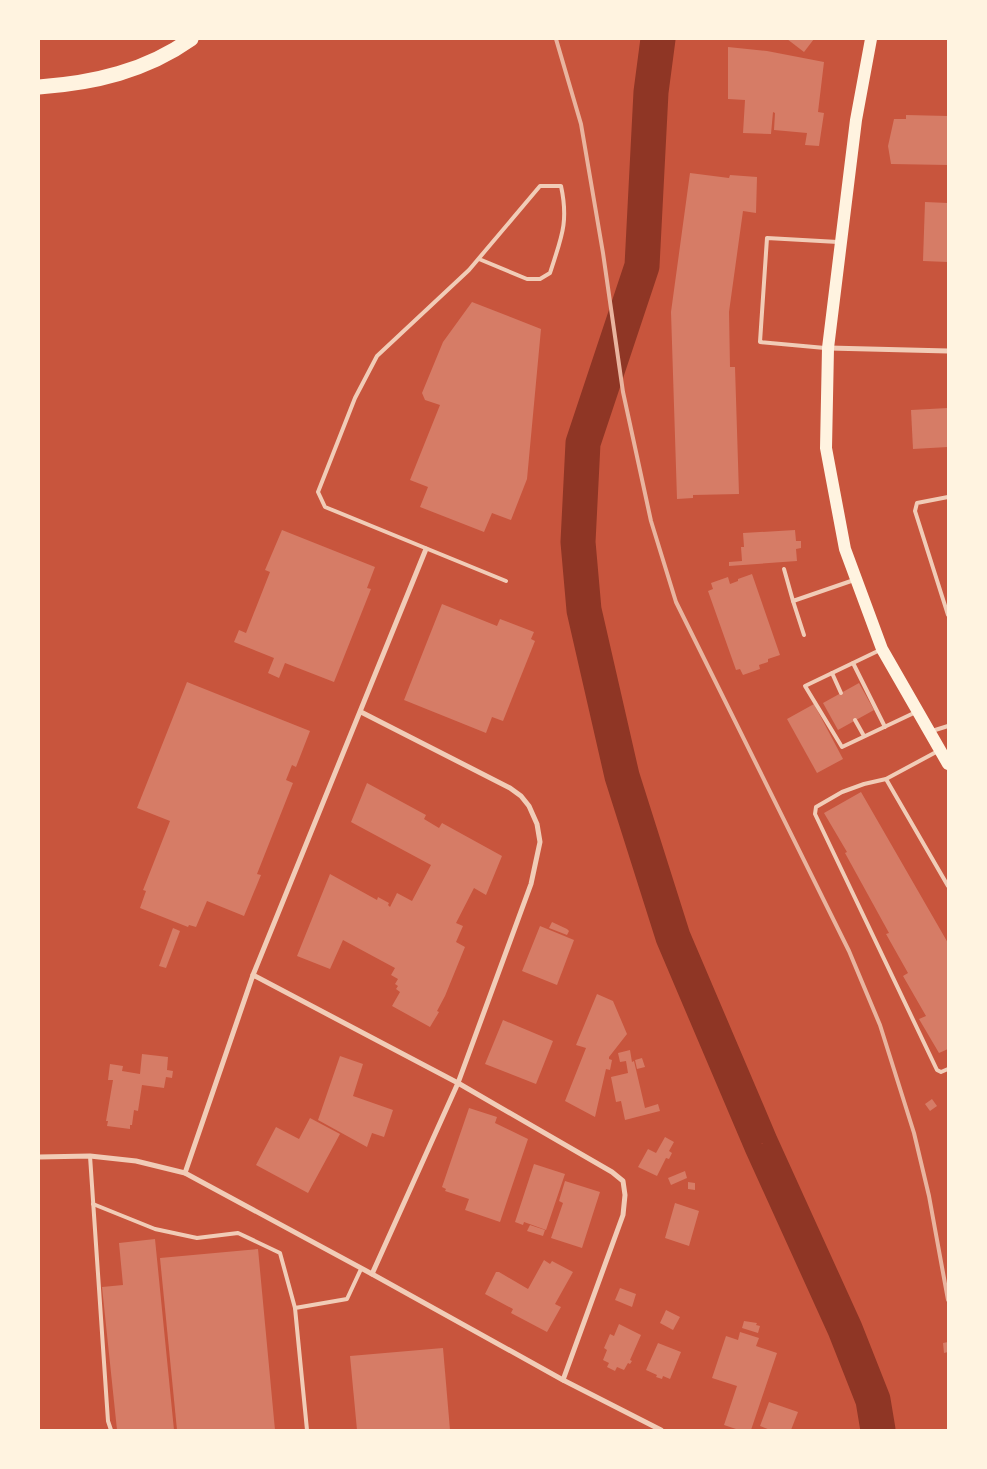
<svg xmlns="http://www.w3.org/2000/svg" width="987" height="1469" font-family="'Fira Sans Condensed',sans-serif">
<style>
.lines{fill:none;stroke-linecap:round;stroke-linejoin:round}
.river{stroke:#8f3625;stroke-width:35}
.building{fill:#d67c66}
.service{stroke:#f1ccb7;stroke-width:4}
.minor{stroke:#f1ccb7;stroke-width:5}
.primary{stroke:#fff3e0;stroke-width:12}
.motorway{stroke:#fff3e0;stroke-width:15}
.rail{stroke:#e9b49f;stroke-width:4}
</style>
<rect width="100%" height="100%" fill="#c8553d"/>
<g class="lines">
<!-- river -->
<path class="river" d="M658,39L651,92L642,266L583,443L578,542L584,610L622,776L673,937L761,1144L845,1329L873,1400L878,1430"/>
</g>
<!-- building -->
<g class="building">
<path d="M787,39H814L804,52Z"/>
<path d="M728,47L767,51L824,62L818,112L824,113L819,146L805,145L807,133L774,130L775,113L773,112L771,134L743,133L745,100L728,99Z"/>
<path d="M906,115L948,116V165L891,164L888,146L894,119H906Z"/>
<path d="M690,173L729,178L730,175L757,177L756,213L743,211L729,312L730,367H735L739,494L693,495V498L677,499L671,312Z"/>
<path d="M925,202L948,203V262L923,261Z"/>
<path d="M472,302L541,329L527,479L511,520L492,513L484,532L420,507L428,487L410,480L440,405L425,400L422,393L443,342Z"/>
<path d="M948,408V447L913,449L911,410Z"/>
<path d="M282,530L375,567L367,588L371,589L334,682L285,663L279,678L268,673L274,658L234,642L239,630L246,633L270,572L265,570Z"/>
<path d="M795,530L796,541H801V548L796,549L797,561L729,566V562L742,561L741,547H744L743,533Z"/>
<path d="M752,574L780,655L768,659V662L759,665L760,669L743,675L740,669L736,670L708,591L713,589L711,583L728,577L730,584L738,581V579Z"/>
<path d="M442,604L497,626L500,619L534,632L531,639L535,641L503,721L492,717L486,733L404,700Z"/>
<path d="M187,682L310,731L296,767L292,765L286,780L293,783L257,874L261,875L244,916L207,901L196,927L189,925L188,927L140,908L146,891L143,890L170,821L137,808Z"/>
<path d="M859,683L874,710L838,730L823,703Z"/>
<path d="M814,704L843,759L817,773L787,719Z"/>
<path d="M367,783L426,815L424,819L439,828L442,823L502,856L486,895L474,888L456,923L463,926L456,942L465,947L445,996L437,1011L439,1012L430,1027L392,1006L400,992L396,989L398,986L395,984L398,979L391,975L395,968L343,940L330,969L297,956L330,874L377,900L378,897L389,903L388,905L390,907L397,893L412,901L431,865L351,822Z"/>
<path d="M861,792L948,943V1049L939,1053L919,1019L926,1016L903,976L908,973L886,934L889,933L845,853L847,852L824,813Z"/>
<path d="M552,922L567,929L569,931L567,935L549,928Z"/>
<path d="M540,926L574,940L557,985L522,971Z"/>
<path d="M173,928L180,931L166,968L159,966Z"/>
<path d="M597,994L613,1001L627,1034L609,1057V1059L612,1060L610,1070L606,1069L595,1117L565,1101L586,1048L576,1045Z"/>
<path d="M503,1020L553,1041L536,1084L485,1064Z"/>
<path d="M630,1050L632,1062L634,1061L645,1108L658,1104L660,1111L625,1120L621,1101L616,1102L611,1077L628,1073L626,1061L620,1062L618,1053Z"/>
<path d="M142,1054L168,1057L167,1070L173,1071L172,1078L166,1077L164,1088L142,1085L138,1111L134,1110L132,1125H130V1129L107,1126L108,1121H106L113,1080H108L110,1064L123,1066L122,1071L140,1074Z"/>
<path d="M340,1056L363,1064L353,1096L393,1110L384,1137L372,1133L367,1147L318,1120Z"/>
<path d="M642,1058L645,1067L637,1069L635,1060Z"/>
<path d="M932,1099L937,1106L930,1111L925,1104Z"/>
<path d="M469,1108L497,1117L495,1123L528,1139L500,1222L465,1210L469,1199L445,1191L446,1189L442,1187Z"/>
<path d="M310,1118L340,1134L308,1193L256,1165L276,1127L299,1139Z"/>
<path d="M665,1137L674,1142L669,1151L672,1153L669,1159L666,1158L657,1176L638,1167L648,1149L656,1153Z"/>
<path d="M534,1164L565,1174L546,1230L524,1222L523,1225L515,1222Z"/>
<path d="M685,1171L687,1178L671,1185L668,1178Z"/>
<path d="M565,1181L600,1192L582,1248L551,1238L563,1203L559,1201Z"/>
<path d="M688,1182L695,1183V1190L688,1189Z"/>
<path d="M675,1203L699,1211L689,1246L665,1238Z"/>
<path d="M530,1225L545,1230L543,1236L527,1231Z"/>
<path d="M155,1239L174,1430H117L102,1287L123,1285L119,1243Z"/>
<path d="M258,1249L275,1430H177L160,1258Z"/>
<path d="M544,1260L550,1264L552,1261L573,1272L555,1304L561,1307L547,1332L511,1313L513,1309L485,1294L496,1272H499L528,1289Z"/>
<path d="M620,1288L636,1294L632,1307L615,1300Z"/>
<path d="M666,1310L680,1317L673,1330L660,1323Z"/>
<path d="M744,1321L757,1323L756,1325L760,1326L758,1333L742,1328Z"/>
<path d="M619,1324L641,1335L630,1360L632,1361L630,1364L628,1363L624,1370L617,1367L615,1371L607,1367L609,1363L603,1360L607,1350L604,1348L610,1334L614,1336Z"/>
<path d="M740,1332L759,1338L756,1346L777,1353L751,1430H739L724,1425L737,1386L712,1378L726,1336L738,1340Z"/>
<path d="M948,1342V1352L944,1353L943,1343Z"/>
<path d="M658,1343L681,1352L670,1379L663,1376L662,1379L656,1377L657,1375L646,1370Z"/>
<path d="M443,1348L450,1430H357L350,1356Z"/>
<path d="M769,1402L798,1412L791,1430H770L760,1426Z"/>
</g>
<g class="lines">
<!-- service -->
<g class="service">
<path d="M479,259L527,279H540L550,273C561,238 569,223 561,186H540L469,270L377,356L355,398L318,492L325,507L506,581"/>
<path d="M825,348L760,342L767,238L838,242"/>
<path d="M948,497L917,503L915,511L948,615"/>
<path d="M784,569L793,601L854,580"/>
<path d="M793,601L804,635"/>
<path d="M880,650L805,686L842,747L916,712"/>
<path d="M853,663L885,727"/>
<path d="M832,673L841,693"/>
<path d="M855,720L864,736"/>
<path d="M932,731L948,726"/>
<path d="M938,751L886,779L864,784L842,792L816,807L815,814L937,1070L941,1072L948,1069"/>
<path d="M886,779L948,886"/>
<path d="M90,1156L108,1421L111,1430"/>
<path d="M93,1204L155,1229L197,1238L238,1233L280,1253L295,1308"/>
<path d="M307,1430L295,1308L347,1299L361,1269"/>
</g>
<!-- minor -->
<g class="minor">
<path d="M829,348L948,351"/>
<path d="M361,712L510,788L521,796L529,806L537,824L540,842L531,884L458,1083L372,1274"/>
<path d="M253,975L458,1083L612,1172L623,1181L625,1195L623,1215L563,1380"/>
<path d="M39,1157L90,1156L136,1161L185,1173L372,1274L563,1380L661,1430"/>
<path d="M185,1173L253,975L426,549"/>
</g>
<!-- primary -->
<path class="primary" d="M871,39L856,120L828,348L826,448L845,549L882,649L948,764"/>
<!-- motorway -->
<path class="motorway" d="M39,87C94,83 146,71 191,39"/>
<!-- rail -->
<path class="rail" d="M556,39L581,124L603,253L623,392L651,521L676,602L849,951L880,1025L914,1133L929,1196L948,1300"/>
</g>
<!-- border -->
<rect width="987" height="1469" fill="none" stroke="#fff3e0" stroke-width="80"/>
</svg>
